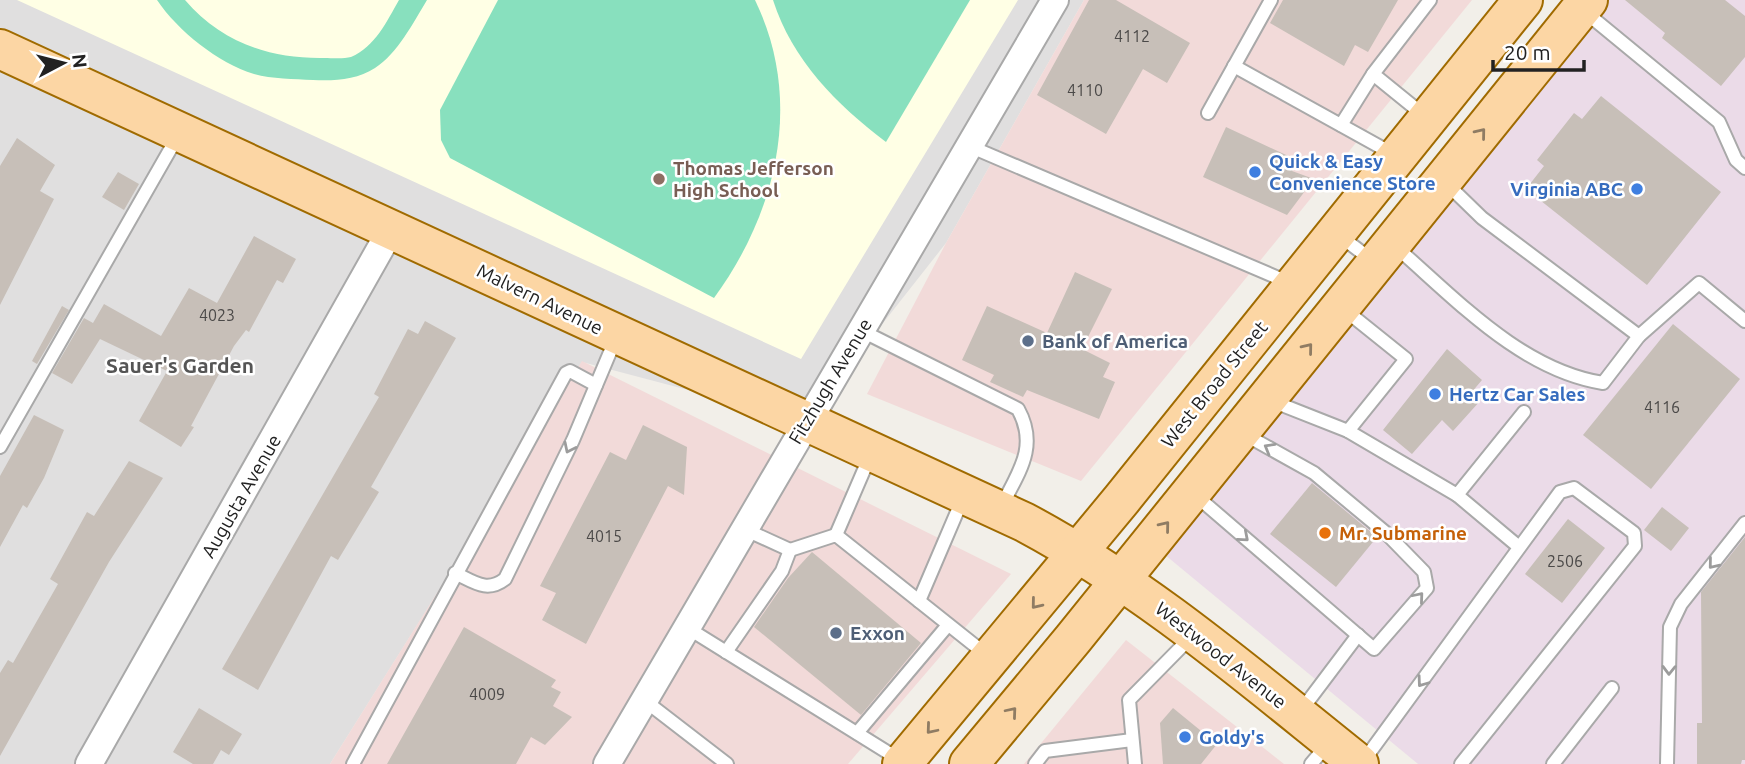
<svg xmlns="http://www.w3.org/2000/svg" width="1745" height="764" font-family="Ubuntu,sans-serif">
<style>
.residential{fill:#e0dfdf}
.commercial{fill:#f2dad9}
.industrial{fill:#ebdbe8}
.education{fill:#ffffe5}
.pitch{fill:#88e0be}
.building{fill:#c7bfb8}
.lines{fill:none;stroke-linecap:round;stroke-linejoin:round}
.lane-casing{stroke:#a9a9a9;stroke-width:16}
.street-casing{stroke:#a9a9a9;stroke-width:30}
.primary-casing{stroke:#a06b00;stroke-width:42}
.lane{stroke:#fff;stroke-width:12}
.street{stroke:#fff;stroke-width:26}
.primary{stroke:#fcd6a4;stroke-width:38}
.oneway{stroke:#8f7c63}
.oneway2{stroke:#9c9c9c}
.shop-dot{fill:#3f7fe0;stroke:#fff;stroke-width:2.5}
.education-dot{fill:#8d6e63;stroke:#fff;stroke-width:2.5}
.service-dot{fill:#5c6f8a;stroke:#fff;stroke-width:2.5}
.food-dot{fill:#e8710a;stroke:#fff;stroke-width:2.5}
.labels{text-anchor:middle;stroke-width:5;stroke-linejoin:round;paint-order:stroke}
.number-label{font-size:16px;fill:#4b4948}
.shop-label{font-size:19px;font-weight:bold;fill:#366cbe;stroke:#fff;text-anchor:start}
.education-label{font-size:19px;font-weight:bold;fill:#785e54;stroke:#fff;text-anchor:start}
.street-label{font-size:19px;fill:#222;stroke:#fff}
.service-label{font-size:19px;font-weight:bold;fill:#4e5e75;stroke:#fff;text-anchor:start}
.food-label{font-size:19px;font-weight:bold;fill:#c56008;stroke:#fff;text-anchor:start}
.neighbourhood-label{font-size:21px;font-weight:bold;fill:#555;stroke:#fff}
</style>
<rect width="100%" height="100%" fill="#f2efe9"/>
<!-- residential -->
<path class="residential" d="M0,0H1084L946,243L806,421L582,362L330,764H0Z"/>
<!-- commercial -->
<g class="commercial">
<path d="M1084,0H1472L1081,481L867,394L946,243Z"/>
<path d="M582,361L1011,574L848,764H330Z"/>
<path d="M1126,640L1284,764H1024Z"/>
</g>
<!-- industrial -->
<path class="industrial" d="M1588,0H1745V764H1418L1136,531Z"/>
<!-- education -->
<path class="education" d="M17,0H1018L801,359Z"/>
<!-- pitch -->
<g class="pitch">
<path d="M157,0H185C221,42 269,59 324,58C332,58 344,59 351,57C375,47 387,21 399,0H427C413,23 398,53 375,68C357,80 334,81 313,80C294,79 272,79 254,74C218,63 178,31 157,0Z"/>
<path d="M498,0H755C804,101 777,212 714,298L450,158L441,140L440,110Z"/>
<path d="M773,0H970L886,142C837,105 792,60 773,0Z"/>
</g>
<!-- building -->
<g class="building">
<path d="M1089,0H1116L1190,43L1167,83L1143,69L1106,134L1037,95Z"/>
<path d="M1283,0H1398L1368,52L1355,45L1344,66L1270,23Z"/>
<path d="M1625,0H1725L1745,16V57L1721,86L1662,38L1665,33Z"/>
<path d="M1601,96L1721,192L1647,285L1526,189L1544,166L1537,160L1574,113L1582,119Z"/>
<path d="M1226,127L1297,160L1292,171L1314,179L1287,215L1203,177Z"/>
<path d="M17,138L55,165L40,191L54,199L0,305V166Z"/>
<path d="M118,172L139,184L124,210L102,197Z"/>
<path d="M254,236L296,259L283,283L277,280L249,332L246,330L234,346L191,426L194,427L181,447L139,421L167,371L100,339L72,384L52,373L84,318L93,323L104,304L161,336L189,288L217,303Z"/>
<path d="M1075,272L1112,289L1082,349L1110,363L1103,377L1115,382L1099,419L1027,390L1023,397L990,382L994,375L962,360L987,306L1047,333Z"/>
<path d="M62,306L69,310L37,364L32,361Z"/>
<path d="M425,321L456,338L371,487L379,492L338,560L331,556L258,690L222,669L379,397L374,394L408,329L418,334Z"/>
<path d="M1673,324L1740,379L1651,489L1583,435Z"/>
<path d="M1447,349L1482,380L1471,393L1480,401L1453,431L1442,420L1412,454L1383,430Z"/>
<path d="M34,415L64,430L44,478L27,508L23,505L0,547V476Z"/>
<path d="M643,425L687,447L684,495L668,486L586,644L542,620L556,593L540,586L610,452L626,460Z"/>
<path d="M129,461L163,478L109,562L0,756V673L8,660L13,663L58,584L50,579L87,512L94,516Z"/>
<path d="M1312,483L1377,537L1336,587L1270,534Z"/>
<path d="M1662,507L1689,528L1671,551L1644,530Z"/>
<path d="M1568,519L1605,548L1562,603L1525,574Z"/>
<path d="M1745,537V760H1742L1741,764H1697V723H1702L1701,592Z"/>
<path d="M812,552L921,643L861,715L754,627L788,578Z"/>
<path d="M464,627L556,680L551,687L561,692L553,706L572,717L545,745L531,737L516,764H387Z"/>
<path d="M199,708L242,734L229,755L221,750L213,764H193L173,752Z"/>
<path d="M1173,708L1217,744L1201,764H1163L1160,723Z"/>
</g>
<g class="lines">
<!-- lane casing -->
<g class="lane-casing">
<g id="lane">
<path d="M1584,11L1719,122L1736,160L1745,168"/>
<path d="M1234,66L1393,154"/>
<path d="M1208,113L1271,0"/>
<path d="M1426,117L1373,74L1430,0"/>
<path d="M1341,125L1373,74"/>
<path d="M969,146L1290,283"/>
<path d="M1340,236L1373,261"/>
<path d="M1396,247C1457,300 1521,370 1603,383L1639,336L1482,218L1446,183"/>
<path d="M1345,310L1406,359L1348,431"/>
<path d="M860,330L1018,409C1039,447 1018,473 1001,507"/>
<path d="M1639,336L1699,283L1745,321"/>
<path d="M1272,401L1348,431L1457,495L1524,412"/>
<path d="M0,447L179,134"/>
<path d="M1194,494L1374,649L1427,588L1424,572L1386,533L1314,473L1244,434"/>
<path d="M1457,495L1519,547"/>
<path d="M744,529L790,550L836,535L988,656"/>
<path d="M836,535L870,456"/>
<path d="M455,573C474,582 487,593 505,579L573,440L616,338"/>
<path d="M919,601L963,498"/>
<path d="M686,627L900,760"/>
<path d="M726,652L782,571L790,550"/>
<path d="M644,700L727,764"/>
<path d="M1300,712L1358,635"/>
<path d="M857,733L948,625"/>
<path d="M1362,763L1560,492L1574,488L1634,533L1635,546L1461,764"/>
<path d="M353,764L566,373L570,371L596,385"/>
<path d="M1035,764L1045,751L1132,740"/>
<path d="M1135,764L1129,700L1192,636"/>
<path d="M1311,764L1328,744"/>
<path d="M1553,764L1612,688"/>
<path d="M1667,764L1670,627L1681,604L1745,523"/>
</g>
</g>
<!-- street casing -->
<g class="street-casing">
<g id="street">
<path d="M89,764L392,228"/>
<path d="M607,764L1055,0"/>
</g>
</g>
<!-- primary casing -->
<g class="primary-casing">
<g id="primary">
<path d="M0,49L1024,522C1146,587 1251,678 1359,764"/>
<path d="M902,764L1122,499L1523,0"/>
<path d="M969,764L1073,639L1588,0"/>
</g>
</g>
<!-- lane -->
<use href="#lane" class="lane"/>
<!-- street -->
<use href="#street" class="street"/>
<!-- primary -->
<use href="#primary" class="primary"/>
</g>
<!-- one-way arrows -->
<defs><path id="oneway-chevron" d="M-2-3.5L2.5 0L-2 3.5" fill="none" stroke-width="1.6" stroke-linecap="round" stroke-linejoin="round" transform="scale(1.75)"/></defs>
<g class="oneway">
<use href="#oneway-chevron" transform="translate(1481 133) rotate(-51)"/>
<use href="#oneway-chevron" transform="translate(1308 348) rotate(-51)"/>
<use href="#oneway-chevron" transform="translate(1165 526) rotate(-51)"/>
<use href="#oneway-chevron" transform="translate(1036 604) rotate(129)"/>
<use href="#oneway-chevron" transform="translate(1012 712) rotate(-50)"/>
<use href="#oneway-chevron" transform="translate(931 729) rotate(130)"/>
</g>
<g class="oneway2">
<use href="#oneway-chevron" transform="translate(569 448) rotate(116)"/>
<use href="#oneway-chevron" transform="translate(1269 448) rotate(-150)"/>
<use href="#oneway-chevron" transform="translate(1244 537) rotate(41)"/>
<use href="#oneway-chevron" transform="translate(1713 564) rotate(129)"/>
<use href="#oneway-chevron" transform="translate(1419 597) rotate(-50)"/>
<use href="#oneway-chevron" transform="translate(1669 670) rotate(91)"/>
<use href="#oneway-chevron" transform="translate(1422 682) rotate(126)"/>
</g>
<!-- markers -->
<g class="shop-dot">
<circle cx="1255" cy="172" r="7"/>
<circle cx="1637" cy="189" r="7"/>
<circle cx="1435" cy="394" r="7"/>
<circle cx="1185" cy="737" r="7"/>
</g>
<circle class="education-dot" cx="659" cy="179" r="7"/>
<g class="service-dot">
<circle cx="1028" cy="341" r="7"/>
<circle cx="836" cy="633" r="7"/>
</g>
<circle class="food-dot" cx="1325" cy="533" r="7"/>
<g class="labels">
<!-- number labels -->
<g class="number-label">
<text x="1132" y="42">4112</text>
<text x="1085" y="96">4110</text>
<text x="217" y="321">4023</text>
<text x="1662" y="413">4116</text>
<text x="604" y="542">4015</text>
<text x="1565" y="567">2506</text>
<text x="487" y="700">4009</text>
</g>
<!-- shop labels -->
<g class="shop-label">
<text x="1269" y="168">Quick &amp; Easy<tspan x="1269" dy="22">Convenience Store</tspan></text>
<text x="1623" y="196" text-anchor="end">Virginia ABC</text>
<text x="1449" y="401">Hertz Car Sales</text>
<text x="1199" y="744">Goldy's</text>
</g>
<!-- education labels -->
<g class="education-label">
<text x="673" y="175">Thomas Jefferson<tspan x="673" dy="22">High School</tspan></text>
</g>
<!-- street labels -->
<g class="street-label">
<text transform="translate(540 299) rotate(26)" y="7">Malvern Avenue</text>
<text transform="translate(830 381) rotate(-59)" y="7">Fitzhugh Avenue</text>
<text transform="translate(1214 384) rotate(-51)" y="7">West Broad Street</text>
<text transform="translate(241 496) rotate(-60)" y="7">Augusta Avenue</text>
<text transform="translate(1221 655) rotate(38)" y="7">Westwood Avenue</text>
</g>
<!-- service labels -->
<g class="service-label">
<text x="1042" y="348">Bank of America</text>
<text x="850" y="640">Exxon</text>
</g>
<!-- food labels -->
<g class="food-label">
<text x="1339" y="540">Mr. Submarine</text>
</g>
<!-- neighbourhood labels -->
<g class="neighbourhood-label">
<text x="180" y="373">Sauer's Garden</text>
</g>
</g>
<!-- north arrow -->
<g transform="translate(63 63) rotate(83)" stroke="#ffffff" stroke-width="5" paint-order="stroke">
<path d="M0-5L12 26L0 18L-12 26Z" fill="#222222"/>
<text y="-10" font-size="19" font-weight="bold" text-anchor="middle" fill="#222222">N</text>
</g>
<!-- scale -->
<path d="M1493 60v10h91v-10" fill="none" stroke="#222222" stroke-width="3.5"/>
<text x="1504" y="60" font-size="21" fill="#222222" stroke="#ffffff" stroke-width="5" paint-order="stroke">20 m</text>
</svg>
